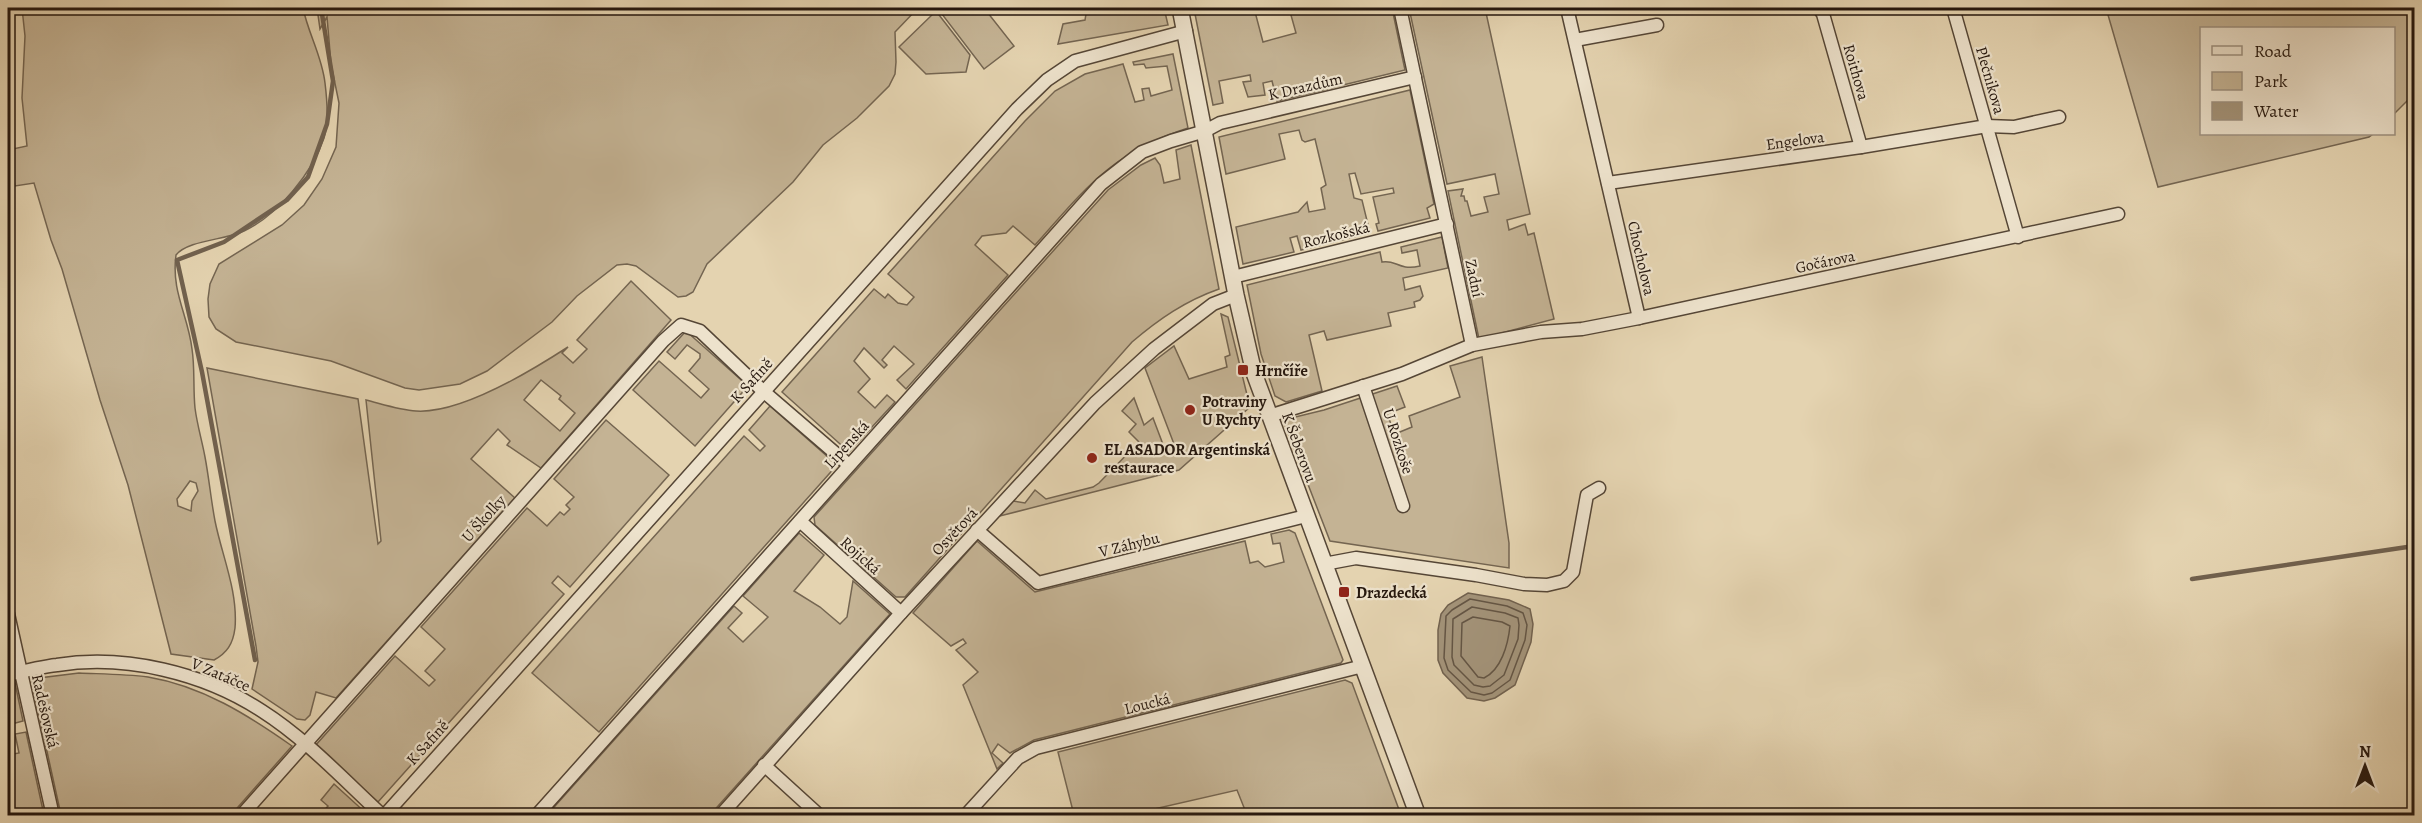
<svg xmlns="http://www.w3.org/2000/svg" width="2422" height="823" font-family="Alegreya,serif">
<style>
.green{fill:#c4b394;stroke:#746551;stroke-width:1.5;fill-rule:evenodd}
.water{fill:#a39379;stroke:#71614e;stroke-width:1.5}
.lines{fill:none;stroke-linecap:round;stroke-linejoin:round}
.shore{stroke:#645544;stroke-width:1.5}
.stream{stroke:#71614e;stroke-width:4.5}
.minor-casing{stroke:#554636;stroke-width:15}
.tertiary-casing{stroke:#554636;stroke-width:18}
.minor{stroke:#ede2cc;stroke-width:12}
.tertiary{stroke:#ede2cc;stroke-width:15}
.poi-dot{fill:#8f2418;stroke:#ede2cc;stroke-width:2}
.labels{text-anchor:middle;stroke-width:4.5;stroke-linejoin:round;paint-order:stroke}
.street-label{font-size:16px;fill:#25170e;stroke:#ede2cc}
.poi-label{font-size:16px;font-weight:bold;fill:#25170e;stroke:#ede2cc;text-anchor:start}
</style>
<rect width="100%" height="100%" fill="#e4d3b0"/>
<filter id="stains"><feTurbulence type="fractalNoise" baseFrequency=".00333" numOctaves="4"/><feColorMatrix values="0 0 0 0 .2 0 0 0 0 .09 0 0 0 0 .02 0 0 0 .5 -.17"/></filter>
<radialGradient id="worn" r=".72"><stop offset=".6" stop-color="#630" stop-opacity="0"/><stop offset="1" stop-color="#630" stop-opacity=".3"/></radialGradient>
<!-- green -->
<g class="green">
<path d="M22,8H303C308,33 322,56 325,83C327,99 329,122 324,138C313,172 277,216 244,231C226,240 188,240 176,255C171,292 188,315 192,349C195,368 193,388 195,408C197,424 202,441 205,457C209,478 211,500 215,521C222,556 238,591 235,628C233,644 227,653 214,660L171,654L128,485L100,400L62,269L51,240L34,183L15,186L8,150L27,146L22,98L25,36ZM190,481L196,483L198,491L192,501L191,511L178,506L177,499Z"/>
<path d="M317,8H918L895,32L896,62L895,74L889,86L857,118L823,145L793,182L707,264L693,292L686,296L678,297L636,266L627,264L617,265L577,296L552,322L487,371L460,384L419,390L405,388L331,361L236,342L216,329L209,317L208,299L210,284L219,264L282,225L304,205L322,179L336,147L339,103L331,64L327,17L320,29Z"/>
<path d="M941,8H984L1014,46L984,69L938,9Z"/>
<path d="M1087,8H1164L1168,25L1058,44L1063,24L1085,20Z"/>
<path d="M1219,8H1254L1263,42L1296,33L1289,8H1392L1405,70L1277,101L1272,81L1263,83L1265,95L1248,97L1243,82L1251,81L1250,75L1219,81L1223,103L1213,105L1195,14Z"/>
<path d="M1409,8H1485L1530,214L1507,220L1509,230L1525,224L1528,235L1534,233L1554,319L1479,339L1448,191L1463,189L1461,196H1464L1465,201H1467L1471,216L1488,212L1484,197L1499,194L1495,174L1447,184Z"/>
<path d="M2106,8H2414V94L2394,114V28H2202V134H2373L2369,137L2158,187Z"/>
<path d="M936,11L970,55L966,72L926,74L899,47Z"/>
<path d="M1173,54L1188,128C1111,153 1086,188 1035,245L1013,226L1006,233L982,236L975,245L1008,275L906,389L897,380L914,364L894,346L882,360L887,365L884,368L864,348L854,361L870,379L858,392L875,408L887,395L895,402L849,452L782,392L874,289L885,298L888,294L898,303L907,305L914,297L888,274L1025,121L1055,91L1085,74L1123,64L1135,102L1144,100L1142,89L1149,88L1151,96L1172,90L1167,66L1146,68L1144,64L1134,65L1133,62Z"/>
<path d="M1410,90L1434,204L1427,208L1430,218L1378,231L1376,224L1379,223L1373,197L1394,193L1393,188L1361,194L1355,173L1349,174L1354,198L1362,200L1370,233L1301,250L1297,236L1290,238L1294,252L1243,264L1236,227L1298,212L1307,202L1309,212L1325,209L1321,188L1326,185L1315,139L1305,142L1302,140L1299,130L1279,134L1285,159L1226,174L1219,137Z"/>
<path d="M1191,145L1219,289C1185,301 1159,319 1132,342L905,597H896L815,525L814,517L1108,190L1141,165L1155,158L1160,165L1164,183L1180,179L1176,150Z"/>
<path d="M1442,237L1448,268L1403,278L1405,290L1420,286L1423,296L1420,300L1414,302L1415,307L1388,313L1391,326L1327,340L1324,331L1309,335L1322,391L1286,402L1275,396L1261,354L1247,285L1380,252L1382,262C1396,259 1398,271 1420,266L1417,250L1402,253L1401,247Z"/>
<path d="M631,281L671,320L541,468L507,445L510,441L498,429L471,459L515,498L336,698L316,692L310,715L305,720L297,719L252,689L258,662L256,646L207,368L358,399L378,544L381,541L366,400C382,404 400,410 416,411C460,414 531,371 568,347L562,353L573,363L587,349L577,340ZM541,380L561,396L559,399L575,413L560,431L524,400Z"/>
<path d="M1221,314L1228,317L1250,407L1179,470L1000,516L1013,501L1025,503L1035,490L1046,499L1093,487L1099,483L1139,442L1129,432L1136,424L1122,411L1134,398L1144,425L1153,418L1164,447L1174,444L1145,368L1174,346L1189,379L1227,367L1225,357L1230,355Z"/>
<path d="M686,331L748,386L695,446L633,390L659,361L701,398L709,389L689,371L700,358V354L687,345L675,359L667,352Z"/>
<path d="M1482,357L1509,543V568L1330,541L1283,420L1324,410L1397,386L1405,407L1387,414L1395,434L1412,427L1409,416L1460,397L1450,366Z"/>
<path d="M770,406L837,465L599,732L532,673L744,436L760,451L765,446L749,430Z"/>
<path d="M606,420L669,475L570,587L558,576L552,583L564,594L378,802L315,746L395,656L429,686L435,680L425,671L445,649L421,627L527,508L547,526L560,512L564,515L570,509L566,505L574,497L554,479Z"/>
<path d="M1289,530L1295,533L1343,660L1341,663L1034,740L1010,753L998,744L992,753L1003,763L997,769L963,685L978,672L956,650L966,643L963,639L951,646L913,613L977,541L1035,592L1245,541L1250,563L1258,561L1265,567L1284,562L1280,543L1273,544L1271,534Z"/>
<path d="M799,533L824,555L794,591L820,607L840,624L847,617L853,581L890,614L710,815H547L734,606L742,613L728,628L743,642L768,617L743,596Z"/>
<path d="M79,673C102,674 125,674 148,677C202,686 248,715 292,746L231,815H61L31,679Z"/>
<path d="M1345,680L1352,683L1401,815H1247L1237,790L1128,815H1074L1058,752Z"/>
<path d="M15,683L23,721L8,725V684Z"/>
<path d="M26,732L44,815H8V755L19,753L15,734Z"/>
<path d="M334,784L367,814L365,815H320L328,806L321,800Z"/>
</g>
<!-- water -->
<path class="water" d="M1468,593L1509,600L1530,609L1533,624L1531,642L1515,685L1495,698L1484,701L1467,698L1443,673L1438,660V630L1441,614L1448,605Z"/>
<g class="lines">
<!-- shore -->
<g class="shore">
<path d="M1470,599L1507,606L1523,613L1527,625L1525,640L1510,680L1492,693L1484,695L1471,692L1448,670L1444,658L1446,616L1452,610Z"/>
<path d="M1472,607L1505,613L1518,618L1519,625L1518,639L1504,675L1490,686L1483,687L1474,685L1454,665L1452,657L1453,619Z"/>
<path d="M1473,617L1502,622L1510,626C1508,645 1501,670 1484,678L1478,677L1461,656L1462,623Z"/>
</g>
<!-- stream -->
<g class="stream">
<path d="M2192,579L2414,546"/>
<path d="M255,660L202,372L177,260L224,242L287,200L308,177L327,124L333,81L321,8"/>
</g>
<!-- minor casing -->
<g class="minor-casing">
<g id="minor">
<path d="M1400,8L1472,345"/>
<path d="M1567,8L1639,318"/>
<path d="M1819,8L1823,14L1861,147"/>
<path d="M1953,8L2018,237"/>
<path d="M1575,40L1657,25"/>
<path d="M1608,183L1861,147L1987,126L2014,127L2059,117"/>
<path d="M1233,277L1447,224"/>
<path d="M1363,386L1403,506"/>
<path d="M1269,416L1402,374L1472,345L1541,332L1582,329L1639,318L2118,214"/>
<path d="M800,521L901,613"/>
<path d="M977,530L1038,583L1306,516"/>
<path d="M1324,564L1356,558L1476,575L1524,584L1547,585L1564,581L1573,572L1587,495L1599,488"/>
<path d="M8,614L53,816"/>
<path d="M8,675C24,671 40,667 57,665C125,654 204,673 262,711C306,739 344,780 383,816"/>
<path d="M764,765L820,816"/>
<path d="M241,816L663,341L681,325L700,331L763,391L849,465"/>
<path d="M384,816L1017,109L1047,80L1075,61L1186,31"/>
<path d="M536,816L1101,184L1142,152L1171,141L1205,131L1220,123L1415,77"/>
<path d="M720,816L901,613L1095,403L1154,349L1213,304L1236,295"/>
<path d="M965,816L1018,758L1036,748L1363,666"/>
</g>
</g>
<!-- tertiary casing -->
<g class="tertiary-casing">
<path id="tertiary" d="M1180,8L1236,295L1254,373L1418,816"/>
</g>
<!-- minor -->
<use href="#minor" class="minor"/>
<!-- tertiary -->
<use href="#tertiary" class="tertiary"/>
</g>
<!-- markers -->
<g class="poi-dot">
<rect x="1237" y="364" width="12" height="12" rx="3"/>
<circle cx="1190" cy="410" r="6"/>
<circle cx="1092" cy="458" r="6"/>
<rect x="1338" y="586" width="12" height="12" rx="3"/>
</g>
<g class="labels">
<!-- street labels -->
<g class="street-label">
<text transform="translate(1857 72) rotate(74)" y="6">Roithova</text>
<text transform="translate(1991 80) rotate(74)" y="6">Plečnikova</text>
<text transform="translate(1305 86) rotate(-13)" y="6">K Drazdům</text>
<text transform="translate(1795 140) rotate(-8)" y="6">Engelova</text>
<text transform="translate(1336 234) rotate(-14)" y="6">Rozkošská</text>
<text transform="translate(1642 258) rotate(77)" y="6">Chocholova</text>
<text transform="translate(1825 261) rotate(-12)" y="6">Gočárova</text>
<text transform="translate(1475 278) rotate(78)" y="6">Zadní</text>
<text transform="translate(751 380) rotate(-48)" y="6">K Safině</text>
<text transform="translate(1399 441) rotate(72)" y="6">U Rozkoše</text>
<text transform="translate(846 444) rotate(-48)" y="6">Lipenská</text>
<text transform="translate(1300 447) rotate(70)" y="6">K Šeberovu</text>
<text transform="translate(483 518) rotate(-48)" y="6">U Školky</text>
<text transform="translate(954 531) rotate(-47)" y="6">Osvětová</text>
<text transform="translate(1129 544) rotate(-14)" y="6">V Záhybu</text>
<text transform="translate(861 555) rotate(42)" y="6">Rojická</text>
<text transform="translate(221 674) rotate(23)" y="6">V Zatáčce</text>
<text transform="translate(1147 703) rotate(-14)" y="6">Loucká</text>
<text transform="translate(46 711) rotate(77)" y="6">Radešovská</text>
<text transform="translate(427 742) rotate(-48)" y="6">K Safině</text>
</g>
<!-- poi labels -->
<g class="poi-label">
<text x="1255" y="376">Hrnčíře</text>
<text x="1202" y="407">Potraviny<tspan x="1202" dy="18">U Rychty</tspan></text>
<text x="1104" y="455">EL ASADOR Argentinská<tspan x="1104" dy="18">restaurace</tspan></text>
<text x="1356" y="598">Drazdecká</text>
</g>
</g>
<!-- margin -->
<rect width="2422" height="823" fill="none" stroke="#e4d3b0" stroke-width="30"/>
<rect x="9" y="9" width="2404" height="805" fill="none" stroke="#25170e" stroke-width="3"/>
<rect x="15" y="15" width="2392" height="793" fill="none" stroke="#25170e" stroke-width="1.5"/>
<!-- legend -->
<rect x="2200" y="27" width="195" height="108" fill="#ede2cc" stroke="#9d9180" stroke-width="1.5"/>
<rect x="2212" y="46" width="30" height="9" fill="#ede2cc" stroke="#9d9180" stroke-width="1.5"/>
<text x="2254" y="57" font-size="18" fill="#25170e">Road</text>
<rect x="2212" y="72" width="30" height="18" fill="#c4b394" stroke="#9d9180" stroke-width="1.5"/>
<text x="2254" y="87" font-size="18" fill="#25170e">Park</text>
<rect x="2212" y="102" width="30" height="18" fill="#a39379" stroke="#9d9180" stroke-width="1.5"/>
<text x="2254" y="117" font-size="18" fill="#25170e">Water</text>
<!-- north arrow -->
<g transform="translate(2365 766)" stroke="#ede2cc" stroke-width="4.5" paint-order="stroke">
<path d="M0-4.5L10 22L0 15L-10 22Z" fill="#25170e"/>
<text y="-9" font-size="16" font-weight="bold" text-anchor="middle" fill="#25170e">N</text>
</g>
<rect width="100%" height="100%" filter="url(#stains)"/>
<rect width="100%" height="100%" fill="url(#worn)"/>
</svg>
